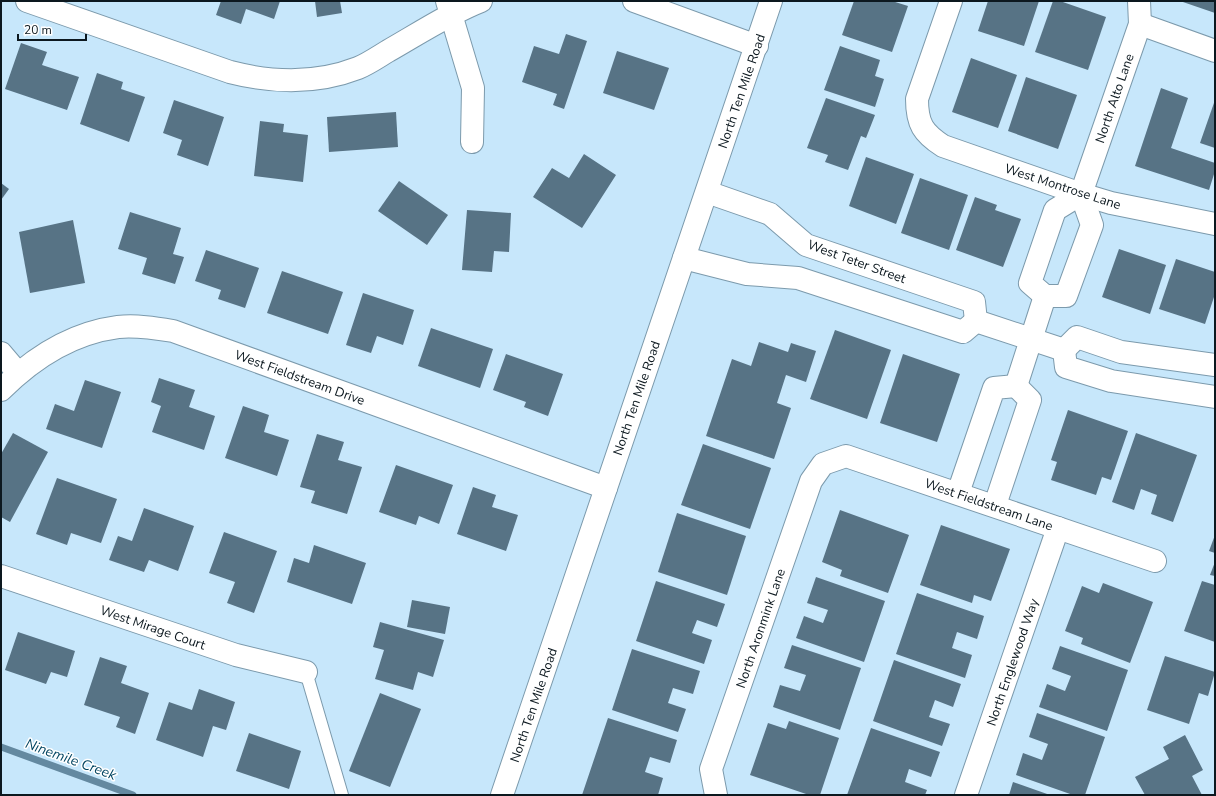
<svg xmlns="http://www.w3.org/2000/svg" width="1216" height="796" font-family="'Nunito Sans',sans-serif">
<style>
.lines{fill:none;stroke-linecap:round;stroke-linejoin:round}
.stream{stroke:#6489a0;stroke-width:7}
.building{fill:#577385}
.service-casing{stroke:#7c9aac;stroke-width:14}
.minor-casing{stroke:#7c9aac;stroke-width:24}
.tertiary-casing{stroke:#7c9aac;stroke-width:24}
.primary-casing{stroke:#7c9aac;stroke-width:24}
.service{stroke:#fff;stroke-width:12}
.minor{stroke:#fff;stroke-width:22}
.tertiary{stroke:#fff;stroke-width:22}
.primary{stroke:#fff;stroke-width:22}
.labels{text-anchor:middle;stroke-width:3;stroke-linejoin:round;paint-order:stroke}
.street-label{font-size:13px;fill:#0c181f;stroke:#fff}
.water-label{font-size:14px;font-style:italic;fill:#024562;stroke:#fff}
</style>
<rect width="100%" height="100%" fill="#c7e7fb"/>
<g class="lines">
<!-- stream -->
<path class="stream" d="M1,747L133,795"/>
</g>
<!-- building -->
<g class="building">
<path d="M221,1H280L274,19L246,9L241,24L216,15Z"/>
<path d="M315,1H340L342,13L317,17Z"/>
<path d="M854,1H892L908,6L892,52L842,35Z"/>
<path d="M988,1H1039L1024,46L978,31Z"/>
<path d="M1053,1H1060L1106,17L1088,70L1035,52Z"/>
<path d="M1180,1H1215V13Z"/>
<path d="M566,34L587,41L564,109L553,105L557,94L522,82L534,46L559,54Z"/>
<path d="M21,43L47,52L42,65L79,77L67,110L5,89Z"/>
<path d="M840,46L880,60L875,76L884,79L875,107L824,90Z"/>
<path d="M617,51L669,68L654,110L603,93Z"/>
<path d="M971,58L1017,75L998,128L952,112Z"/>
<path d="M97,73L123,82L121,89L145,97L129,142L80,124Z"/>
<path d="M1026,77L1077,95L1058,149L1008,131Z"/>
<path d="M1161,88L1188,98L1171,148L1215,163V171L1209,190L1135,166Z"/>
<path d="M826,98L875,115L866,138L861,136L848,170L825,162L828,155L807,148Z"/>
<path d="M174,100L224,117L208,166L177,155L182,140L163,133Z"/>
<path d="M1215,100V148L1200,143Z"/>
<path d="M396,112L398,147L329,152L327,117Z"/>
<path d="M260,121L284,124L283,132L308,135L303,182L254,176Z"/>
<path d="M584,154L616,175L582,228L533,197L552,168L569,178Z"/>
<path d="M866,157L914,174L896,224L849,206Z"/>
<path d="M920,178L968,195L949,250L901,233Z"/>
<path d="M399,181L448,215L427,245L378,211Z"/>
<path d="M1,183L9,189L1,200Z"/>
<path d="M975,197L997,205L995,210L1021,219L1003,267L956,250Z"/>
<path d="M467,210L511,213L509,252L494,251L492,272L462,270Z"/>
<path d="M130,212L181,228L173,254L184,257L175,284L142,274L147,258L118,249Z"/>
<path d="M73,220L85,283L30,293L19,232Z"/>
<path d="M1119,249L1166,265L1150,314L1102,297Z"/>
<path d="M206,250L259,268L245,308L218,299L221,290L195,281Z"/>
<path d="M1176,259L1215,272V294L1205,324L1159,309Z"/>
<path d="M282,271L343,292L328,334L267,313Z"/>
<path d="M363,293L414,310L403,345L377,336L371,353L346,345Z"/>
<path d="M431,328L493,349L480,388L418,366Z"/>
<path d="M835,330L891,350L867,419L810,399Z"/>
<path d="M759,342L788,352L791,343L816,351L806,382L786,375L777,403L791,408L774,459L706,436L732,359L751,366Z"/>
<path d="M506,354L563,374L548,416L524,407L526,402L493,390Z"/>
<path d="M903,354L960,374L937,442L880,423Z"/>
<path d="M159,378L195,390L189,407L215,416L204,450L152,432L161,406L151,402Z"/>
<path d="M85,380L121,392L102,448L46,429L55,404L74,411Z"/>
<path d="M243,406L269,415L264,432L289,440L277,476L225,458Z"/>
<path d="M1068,410L1128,431L1111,480L1102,477L1096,495L1051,480L1057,462L1051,460Z"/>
<path d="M13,433L48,452L10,522L1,517V454Z"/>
<path d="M1136,433L1197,455L1173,522L1151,514L1157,495L1141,489L1134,510L1112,502Z"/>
<path d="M317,434L344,442L338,460L362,467L347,514L311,503L315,491L300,487Z"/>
<path d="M703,444L771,468L750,529L681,505Z"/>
<path d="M396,465L453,485L439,524L419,516L416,525L379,512Z"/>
<path d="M57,478L117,499L101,543L71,533L67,545L36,534Z"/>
<path d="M473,487L496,495L492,507L518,515L506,551L457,534Z"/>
<path d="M144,508L194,526L178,571L149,560L144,572L109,560L118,536L132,541Z"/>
<path d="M840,510L909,535L888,593L840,576L842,570L822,562Z"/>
<path d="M677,513L746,536L727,595L658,572Z"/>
<path d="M941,525L1010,549L991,601L974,595L972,603L920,585Z"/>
<path d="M224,532L277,551L254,613L227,603L235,582L209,573Z"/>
<path d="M1215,535V553L1209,551Z"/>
<path d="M314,545L366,563L352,604L287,582L294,558L309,563Z"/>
<path d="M1215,562V576L1210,575Z"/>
<path d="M816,577L885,601L864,662L796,638L804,616L823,623L828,610L807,603Z"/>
<path d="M656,581L725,604L717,627L697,620L692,633L712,640L704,664L636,641Z"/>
<path d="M1202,581L1215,585V642L1184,631Z"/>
<path d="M1103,583L1153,602L1130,663L1081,644L1083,638L1065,631L1082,586L1099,593Z"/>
<path d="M917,593L984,616L977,639L957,632L952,648L972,655L965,678L896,654Z"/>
<path d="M412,600L450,607L445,634L407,627Z"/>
<path d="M380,622L444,640L433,677L418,672L413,690L375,679L384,650L373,647Z"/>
<path d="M18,632L75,651L67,677L51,672L46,684L5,670Z"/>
<path d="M792,645L861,668L840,730L773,707L780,685L800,691L806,675L784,668Z"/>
<path d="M1060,646L1128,670L1107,731L1039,707L1047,684L1065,691L1071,676L1052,669Z"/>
<path d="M632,649L700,671L693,694L673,688L668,703L686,709L678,732L612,710Z"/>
<path d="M1165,656L1215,672L1208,696L1199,693L1189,724L1147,710Z"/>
<path d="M100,657L127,666L121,683L149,693L135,734L116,727L120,717L84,705Z"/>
<path d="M894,660L961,684L953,707L935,700L929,717L950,724L942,746L873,721Z"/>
<path d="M199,689L235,702L226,730L213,726L203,757L156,740L169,702L192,710Z"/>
<path d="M380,693L421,709L390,787L349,771Z"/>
<path d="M1037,713L1105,737L1085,795H1073L1016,775L1023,753L1042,760L1048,744L1029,737Z"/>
<path d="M608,718L677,740L670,763L650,757L645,772L663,778L658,795H582Z"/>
<path d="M789,721L839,738L820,795H809L750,775L768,723L786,729Z"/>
<path d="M871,728L940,752L931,777L909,769L905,782L927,790L925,795H847Z"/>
<path d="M249,733L301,751L289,789L236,771Z"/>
<path d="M1185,735L1203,770L1192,776L1202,795H1145L1135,777L1169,759L1163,747Z"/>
<path d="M1013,782L1050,795H1009Z"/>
</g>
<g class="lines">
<!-- service casing -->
<g class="service-casing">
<path id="service" d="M306,672L342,795"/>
</g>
<!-- minor casing -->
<g class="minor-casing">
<g id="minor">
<path d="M27,1L230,72C273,83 317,84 358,68C368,64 378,57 388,51C418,34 448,14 481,1"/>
<path d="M447,1L473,88L472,142"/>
<path d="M634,1L757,46"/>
<path d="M951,1L917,99C917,124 923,133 943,146L1081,194L1111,203L1215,224"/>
<path d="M1140,24L1215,51"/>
<path d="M1081,194L1092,225L1066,296H1045L1030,283L1055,210Z"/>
<path d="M1081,194L1140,24L1139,1"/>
<path d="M1,353L18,373"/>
<path d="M1016,386L1045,296"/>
<path d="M1,390C33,358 72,333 118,327C136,325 155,328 173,331L606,488"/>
<path d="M958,493L994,388L1016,386"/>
<path d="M995,505L1030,400L1016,386"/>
<path d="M1,576L236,655L306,672"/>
<path d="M716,795L711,769L811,481L823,464L846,456L1155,561"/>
<path d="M966,795L1058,528"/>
</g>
</g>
<!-- tertiary casing -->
<g class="tertiary-casing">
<g id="tertiary">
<path d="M707,192L770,214L806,245L974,302L976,321"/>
<path d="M684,258L747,274L798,278L963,332L976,321"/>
<path d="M976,321L1064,350"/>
<path d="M1064,350L1066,367L1111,381L1215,397"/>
<path d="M1064,350L1077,337L1121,352L1215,365"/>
</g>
</g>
<!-- primary casing -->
<g class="primary-casing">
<path id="primary" d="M502,795L771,1"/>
</g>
<!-- service -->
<use href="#service" class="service"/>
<!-- minor -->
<use href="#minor" class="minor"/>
<!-- tertiary -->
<use href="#tertiary" class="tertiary"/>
<!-- primary -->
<use href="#primary" class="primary"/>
</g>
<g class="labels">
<!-- street labels -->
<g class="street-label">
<text transform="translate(741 91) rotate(-71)" y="5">North Ten Mile Road</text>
<text transform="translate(1114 98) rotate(-71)" y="5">North Alto Lane</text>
<text transform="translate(1063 186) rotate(18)" y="5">West Montrose Lane</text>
<text transform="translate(857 261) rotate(20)" y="5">West Teter Street</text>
<text transform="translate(300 377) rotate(20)" y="5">West Fieldstream Drive</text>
<text transform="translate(636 398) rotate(-71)" y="5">North Ten Mile Road</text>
<text transform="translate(989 504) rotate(19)" y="5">West Fieldstream Lane</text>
<text transform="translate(153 627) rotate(19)" y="5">West Mirage Court</text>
<text transform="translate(760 628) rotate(-71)" y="5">North Aronmink Lane</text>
<text transform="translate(1012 662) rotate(-71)" y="5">North Englewood Way</text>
<text transform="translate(533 705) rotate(-71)" y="5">North Ten Mile Road</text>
</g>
<!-- water labels -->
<g class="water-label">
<text transform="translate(71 759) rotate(20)" y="5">Ninemile Creek</text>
</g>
</g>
<!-- border -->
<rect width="1216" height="796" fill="none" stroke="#0c181f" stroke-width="4"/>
<!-- scale -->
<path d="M18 34v6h68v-6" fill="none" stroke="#0c181f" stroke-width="2"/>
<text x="24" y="34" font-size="12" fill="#0c181f" stroke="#ffffff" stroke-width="3" paint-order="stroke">20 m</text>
</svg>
